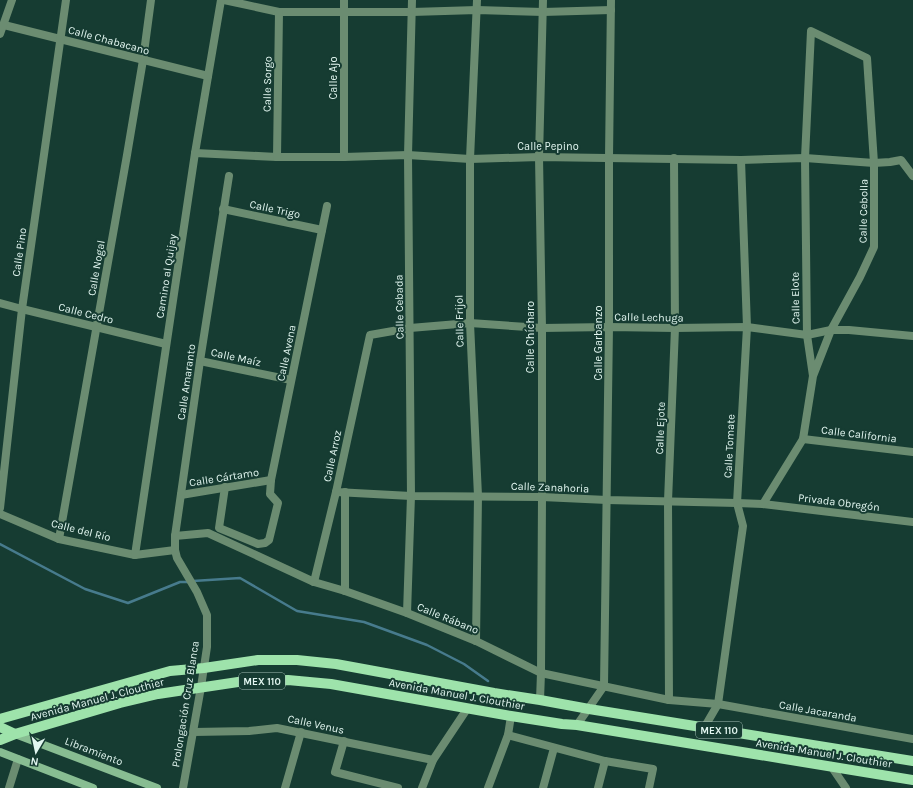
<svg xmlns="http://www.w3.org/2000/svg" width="913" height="788" font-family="Karla,sans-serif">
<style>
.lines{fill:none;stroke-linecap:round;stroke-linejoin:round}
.stream{stroke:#477b8d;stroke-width:2.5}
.minor{stroke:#6b8c71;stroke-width:8}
.secondary{stroke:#88bd92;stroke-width:8}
.primary{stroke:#9ee3ab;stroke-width:10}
.labels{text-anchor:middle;stroke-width:4;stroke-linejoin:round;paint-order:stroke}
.shield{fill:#163c32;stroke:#a5beb7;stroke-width:1}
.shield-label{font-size:10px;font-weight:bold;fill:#e2f6f0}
.street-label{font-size:11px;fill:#e2f6f0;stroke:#163c32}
</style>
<rect width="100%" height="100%" fill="#163c32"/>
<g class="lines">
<!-- stream -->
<g class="stream">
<path d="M0,544L85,589L128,603L180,582H188"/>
<path d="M193,581L240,578L297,611L364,622L427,645L464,664L488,681"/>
</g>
<!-- minor -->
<g class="minor">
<path d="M224,0L279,12H412L477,10L543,12L611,10"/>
<path d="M344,0V157"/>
<path d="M4,25L208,76"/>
<path d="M0,34L12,0"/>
<path d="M195,153L277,157H344L408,155L470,159L539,157L741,160L805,158L874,163L890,162L901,160L913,176"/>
<path d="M277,157L279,12"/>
<path d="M223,209L322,230"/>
<path d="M0,303L22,309L166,344"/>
<path d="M200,361L291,380"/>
<path d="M803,439L913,452"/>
<path d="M225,487L219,528L258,544L265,543L269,540L278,503L270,494L271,480L327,206"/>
<path d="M336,492L411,496L542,497L607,500L737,503L763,504L913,522"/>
<path d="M345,492V591"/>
<path d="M181,495L271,480"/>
<path d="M763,504L803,439L813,376L807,335L805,158L811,31L867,58L874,163V247L860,277L831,330L813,376"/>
<path d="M0,508L22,309L66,0"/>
<path d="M0,514L59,539L135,555L175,550"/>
<path d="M175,536L208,533L314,582L345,591L407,613L476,641L541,673L669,700L718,704L913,739"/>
<path d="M59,539L127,155L143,60L151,0"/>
<path d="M135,555L195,153L221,0"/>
<path d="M314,582L336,492L370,335L410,328L470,323L542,328L609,327L675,328L747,327L807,335L831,330H849L913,336"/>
<path d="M407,613L411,496L408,155L412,0"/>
<path d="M476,641L478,496L470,323V159L477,0"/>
<path d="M540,700L541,673L542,497V328L539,157L543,0"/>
<path d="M669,700L668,501L675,328L674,158"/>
<path d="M577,725L604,686L609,327V157L611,0"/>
<path d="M704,728L718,704L743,526L737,503L747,327L741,160"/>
<path d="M194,732L249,731L277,728L433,760"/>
<path d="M508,735L605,761L653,769L649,788"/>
<path d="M344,741L335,772L398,788"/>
<path d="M831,766L846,788"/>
<path d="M9,788L18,759"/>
<path d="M183,788L201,687L207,647V615L197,592L177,558L175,550V536L200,361L229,176"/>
<path d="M285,788L301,732"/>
<path d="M422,788L433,760L467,709"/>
<path d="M488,788L508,735L511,716"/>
<path d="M543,788L554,748"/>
<path d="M598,788L605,761"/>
</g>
<!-- secondary -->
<g class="secondary">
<path d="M15,734L157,788"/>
<path d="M0,752L93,788"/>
</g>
<!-- primary -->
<g class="primary">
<path d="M0,719L170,671L204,668L258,660H297L336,664L494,693L540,700L589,709L913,761"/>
<path d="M0,727L15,734"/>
<path d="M0,740L15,734L120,703L158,694L238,682L288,680L331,684L511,716L562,724L577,725L913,780"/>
</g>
</g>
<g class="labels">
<!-- shield labels -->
<g class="shield">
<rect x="239" y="673" width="46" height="16" rx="3"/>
<rect x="696" y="722" width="46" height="16" rx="3"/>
</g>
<g class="shield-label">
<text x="262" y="685">MEX 110</text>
<text x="719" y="734">MEX 110</text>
</g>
<!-- street labels -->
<g class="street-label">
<text transform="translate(109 40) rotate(15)" y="4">Calle Chabacano</text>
<text transform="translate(333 78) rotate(-90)" y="4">Calle Ajo</text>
<text transform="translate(267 84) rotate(-89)" y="4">Calle Sorgo</text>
<text x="548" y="150">Calle Pepino</text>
<text transform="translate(275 209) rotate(12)" y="4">Calle Trigo</text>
<text transform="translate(863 211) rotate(-89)" y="4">Calle Cebolla</text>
<text transform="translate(19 252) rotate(-82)" y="4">Calle Pino</text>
<text transform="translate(96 268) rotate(-80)" y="4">Calle Nogal</text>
<text transform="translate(166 276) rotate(-81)" y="4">Camino al Quijay</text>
<text transform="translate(795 298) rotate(-91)" y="4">Calle Elote</text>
<text transform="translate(399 307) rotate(-91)" y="4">Calle Cebada</text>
<text transform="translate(86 313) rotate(14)" y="4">Calle Cedro</text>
<text transform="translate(649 317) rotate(1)" y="4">Calle Lechuga</text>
<text transform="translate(459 321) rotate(-91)" y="4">Calle Frijol</text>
<text transform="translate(530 337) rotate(-90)" y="4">Calle Chícharo</text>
<text transform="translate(598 343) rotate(-90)" y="4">Calle Garbanzo</text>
<text transform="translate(286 353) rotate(-78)" y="4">Calle Avena</text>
<text transform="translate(236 357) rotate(12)" y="4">Calle Maíz</text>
<text transform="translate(186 382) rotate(-82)" y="4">Calle Amaranto</text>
<text transform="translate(660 428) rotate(-88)" y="4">Calle Ejote</text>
<text transform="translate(859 434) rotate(7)" y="4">Calle California</text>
<text transform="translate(729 446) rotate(-87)" y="4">Calle Tomate</text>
<text transform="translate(332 456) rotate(-78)" y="4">Calle Arroz</text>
<text transform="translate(224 477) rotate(-9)" y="4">Calle Cártamo</text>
<text transform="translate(550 487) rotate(2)" y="4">Calle Zanahoria</text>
<text transform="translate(839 502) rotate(7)" y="4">Privada Obregón</text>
<text transform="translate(81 530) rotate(14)" y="4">Calle del Río</text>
<text transform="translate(448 618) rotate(22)" y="4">Calle Rábano</text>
<text transform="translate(457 694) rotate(10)" y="4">Avenida Manuel J. Clouthier</text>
<text transform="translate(97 699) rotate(-15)" y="4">Avenida Manuel J. Clouthier</text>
<text transform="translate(185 704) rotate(-81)" y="4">Prolongación Cruz Blanca</text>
<text transform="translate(818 711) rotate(10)" y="4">Calle Jacaranda</text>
<text transform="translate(316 724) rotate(12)" y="4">Calle Venus</text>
<text transform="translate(94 751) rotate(21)" y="4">Libramiento</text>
<text transform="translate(824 753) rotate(9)" y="4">Avenida Manuel J. Clouthier</text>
</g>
</g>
<!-- north arrow -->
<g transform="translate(36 752) rotate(189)" stroke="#163c32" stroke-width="3" paint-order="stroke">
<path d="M0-3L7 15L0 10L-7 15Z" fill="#e2f6f0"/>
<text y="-6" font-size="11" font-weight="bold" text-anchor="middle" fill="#e2f6f0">N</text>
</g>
</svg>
